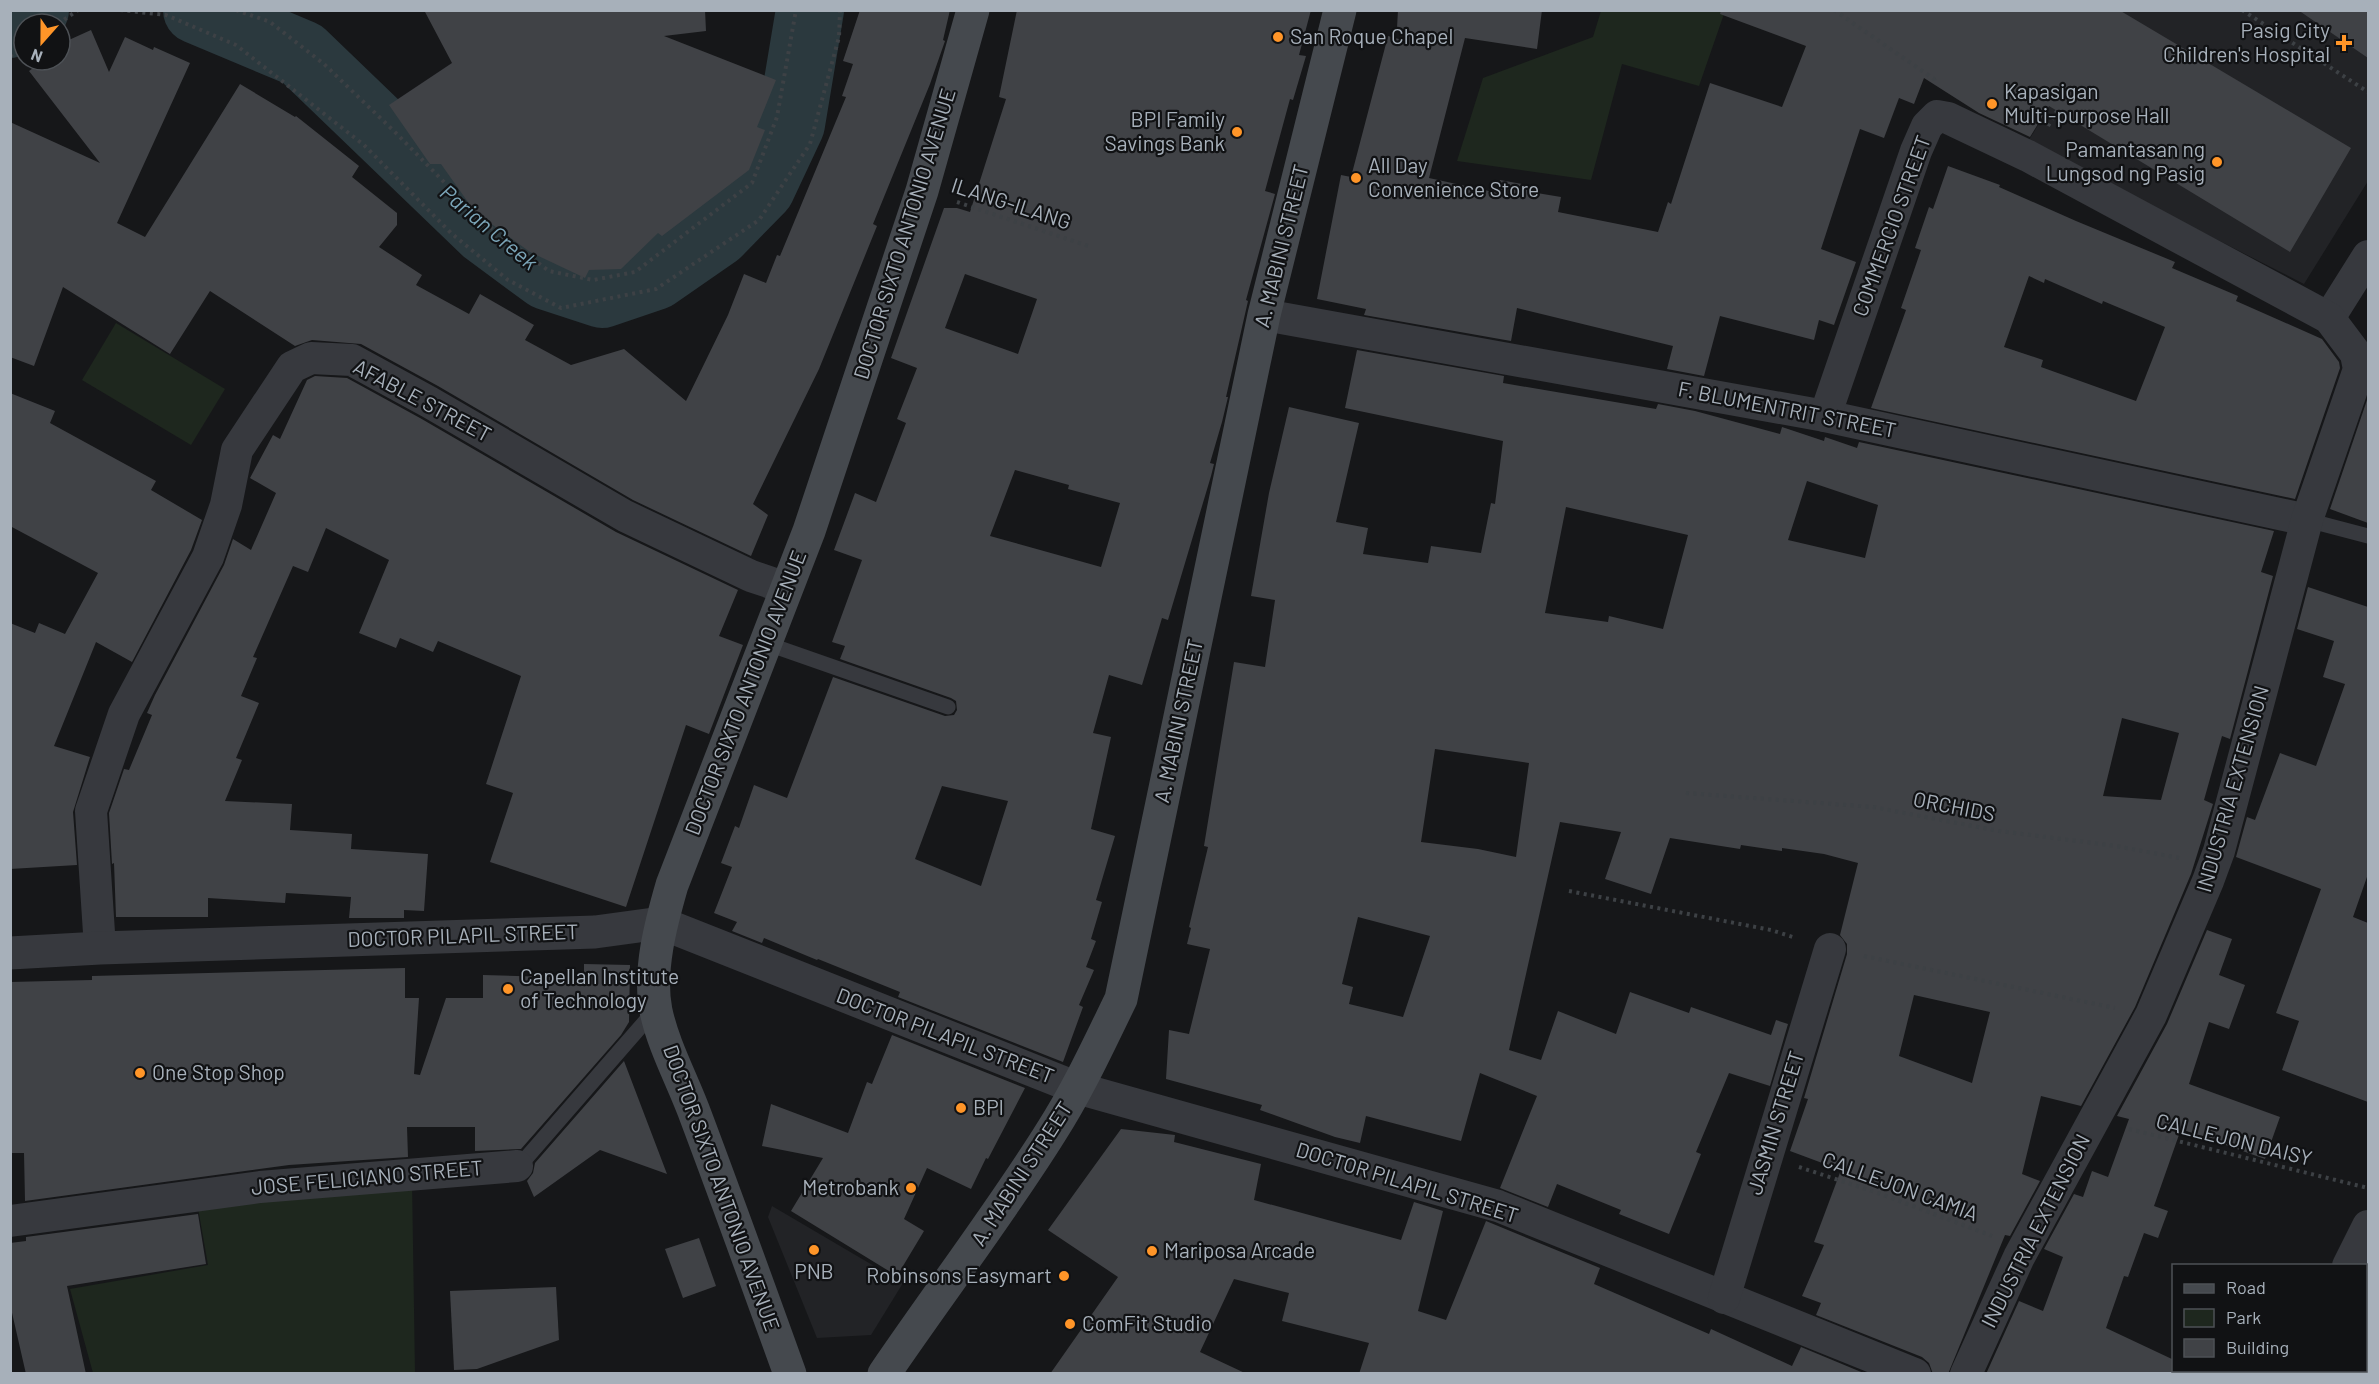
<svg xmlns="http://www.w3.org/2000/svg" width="2379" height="1384" font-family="Barlow,sans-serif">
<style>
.built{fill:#222326}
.green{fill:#1e271e}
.water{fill:#2b393e}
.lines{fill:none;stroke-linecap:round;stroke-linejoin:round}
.river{stroke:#2b393e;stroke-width:68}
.building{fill:#404246;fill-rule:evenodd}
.path{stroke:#3d4145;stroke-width:4;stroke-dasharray:3 4.5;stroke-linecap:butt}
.service{stroke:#37393e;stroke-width:15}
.minor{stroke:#37393e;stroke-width:32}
.tertiary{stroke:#37393e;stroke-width:33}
.secondary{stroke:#45494e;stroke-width:33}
.poi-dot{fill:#ff9528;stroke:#111214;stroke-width:2}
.labels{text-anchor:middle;stroke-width:4.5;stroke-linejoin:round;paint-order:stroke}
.poi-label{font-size:21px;fill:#a7b0ba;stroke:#111214;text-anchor:start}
.street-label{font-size:21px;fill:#a7b0ba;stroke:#111214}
.water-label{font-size:22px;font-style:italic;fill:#7ba5b8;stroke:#111214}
</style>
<rect width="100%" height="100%" fill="#161719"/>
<!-- built -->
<g class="built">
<path d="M1874,11H2368V181L2304,284L2027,143L2043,117Z"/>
<path d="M772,1206L903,1283L871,1335L817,1338L768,1217Z"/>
</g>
<!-- green -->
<g class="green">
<path d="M1601,11H1725L1699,86L1622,64L1591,180L1457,161L1483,78L1593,37Z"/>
<path d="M116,323L225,389L191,445L82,380Z"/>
<path d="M412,1180L415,1373H93L70,1289L208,1265L197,1202Z"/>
</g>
<!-- water -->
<path class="water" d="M2368,1310V1373H2335L2336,1371L2366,1370V1316Z"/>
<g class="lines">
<!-- river -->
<g class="river">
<path d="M197,10L302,54L486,231L547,276L602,294L655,276L717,233L761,188L791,124L810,10"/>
<path d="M10,24L35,10"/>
</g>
</g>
<!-- building -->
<g class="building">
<path d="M424,10H705L706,31L664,36L776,80L757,127L765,130L749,170L662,236L658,233L621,269L589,270L585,278L530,252L475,212L441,164H430L389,105L452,63Z"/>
<path d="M860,10H950L943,40L945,41L930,84L873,224L877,226L843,310L819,369L753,504L768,515L751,556L633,500L438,386L361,344L312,340L295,346L210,291L170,354L63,287L34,366L10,357V122L100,163L29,71L44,60H60V44L91,30L109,72L125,37L153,50L154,47L190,63L117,223L145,237L240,84L295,117L296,116L359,166L352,177L397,213V225L379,247L422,275L416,285L469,314L480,294L534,325L525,340L571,365L624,349L686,401L728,315L744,274L766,283L777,255L780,256L846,97L842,96L853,64L843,61Z"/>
<path d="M1017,10H1311L1299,55L1306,56L1293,100L1290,99L1265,191L1275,194L1246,300L1248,301L1226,397H1228L1222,422L1210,463L1214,464L1211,476L1168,620L1162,618L1142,685L1109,675L1093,733L1111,737L1091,829L1115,836L1096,900L1102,902L1091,939L1096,941L1086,967L1094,970L1079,1005L1083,1007L1063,1062L898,997L900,992L818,959L817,960L764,938L762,943L732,931L737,922L714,913L732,867L721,863L735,826L739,828L754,785L787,798L833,677L945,716L954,715L957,710L956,701L951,698L840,659L845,646L832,642L862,560L834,550L855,493L876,502L906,423L897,419L917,368L891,358L944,208H957L970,212L1006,99L999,97ZM965,274L1037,299L1018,354L945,328ZM1015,470L1069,485L1068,489L1120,503L1101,567L990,536ZM942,786L1008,801L981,886L915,859Z"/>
<path d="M1398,10H1542L1537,49L1465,38L1429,178L1498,193L1500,180L1538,187L1537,193L1561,197L1558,212L1658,232L1668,202L1671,204L1710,83L1782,107L1806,46L1720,14L1721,10H2119L2351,148L2290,252L2049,106L2030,137L1979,113L1924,78L1914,104L1899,98L1884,138L1860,129L1821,249L1856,262L1834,325L1819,320L1814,340L1720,316L1704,376L1667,369L1673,346L1517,308L1511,341L1364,315L1366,309L1317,299L1341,175L1351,177L1388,36L1406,41L1408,30L1397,28Z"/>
<path d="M2298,10H2368V58Z"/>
<path d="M1948,166L2000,185L1999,187L2076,221L2175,262L2172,268L2238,296L2236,301L2322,339L2339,362L2340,368L2295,499L1871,408L1906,310L1901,308L1921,250L1915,248L1929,207L1933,209ZM2029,276L2044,283L2045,279L2102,304L2103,301L2165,327L2136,401L2041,367L2043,360L2004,347Z"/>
<path d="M1357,350L1504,376L1503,383L1656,409L1658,404L1695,411L1780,434L1782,427L1824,441L1825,437L1857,448L1859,442L2274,531L2261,572L2273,576L2230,739L2222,736L2204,800L2213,804L2191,874L2135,1007L2081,1106L2041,1096L2022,1174L2040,1181L2010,1236L2005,1235L1948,1374H1933L1929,1363L1922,1357L1816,1315L1821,1303L1802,1296L1824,1245L1814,1242L1841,1170L1790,1151L1808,1099L1804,1098L1847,954V944L1840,935L1858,863L1824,854L1782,848V851L1741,845L1740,849L1670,838L1651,894L1605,879L1621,832L1560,822L1509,1050L1541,1060L1558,1011L1616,1034L1630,992L1689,1013L1691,1007L1771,1035L1776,1020L1788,1024L1770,1086L1729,1073L1696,1152L1701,1154L1669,1234L1619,1214L1621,1210L1557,1184L1548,1207L1500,1188L1537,1096L1480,1073L1461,1141L1366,1116L1360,1143L1335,1137L1260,1110L1262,1105L1166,1079L1169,1030L1189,1034L1210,949L1187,944L1191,928L1189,927L1208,847L1204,846L1234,662L1265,667L1275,600L1251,596L1269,493L1289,407L1359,423L1336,522L1368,528L1363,554L1428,563L1431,546L1481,553L1491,503L1495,504L1503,441L1345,408ZM1807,481L1878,505L1865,558L1788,540ZM1566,507L1688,535L1663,629L1609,616L1608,622L1545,613ZM2122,718L2179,733L2161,800L2103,796ZM1435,749L1529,763L1516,857L1478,849L1421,842ZM1358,917L1430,936L1403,1017L1349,1004L1353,987L1342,984ZM1914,995L1990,1012L1972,1083L1899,1056Z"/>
<path d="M315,376L347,378L420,418L616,532L738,590L719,636L743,645L709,734L686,725L626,907L490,862L513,793L486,784L521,676L438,641L433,652L400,638L396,648L359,633L389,560L326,528L308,572L293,566L253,657L257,658L241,696L259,703L236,758L242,760L225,801L292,804L290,830L352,834L351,849L428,854L424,911L404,910V918H349L351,897L286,893L285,903L208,898V917H116L114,863L112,864L109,813L124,769L129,770L152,715L147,713L155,695L224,565L233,539L251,550L276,493L250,478L273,435L280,439L307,380Z"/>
<path d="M10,393L55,411L50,423L156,481L151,490L202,520L191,550L132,662L96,642L54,746L90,757L73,812L77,865L10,869V623L35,633L39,623L65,634L98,573L10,526Z"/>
<path d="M2368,397V523L2330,509Z"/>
<path d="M2308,587L2368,607V874L2353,917L2368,923V1102L2282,1070L2299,1021L2276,1013L2321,889L2236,857L2247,817L2255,820L2280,753L2316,766L2345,684L2323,677L2334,641L2297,629Z"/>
<path d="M2207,930L2232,939L2219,975L2245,985L2229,1029L2209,1022L2189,1084L2280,1117L2265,1159L2181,1129L2154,1206L2168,1211L2158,1238L2144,1233L2128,1277L2124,1276L2106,1328L2174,1360V1371H2196L2203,1374H1986L2019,1301L2043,1311L2063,1257L2044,1249L2074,1194L2083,1197L2092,1171L2108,1177L2129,1119L2117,1116L2167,1024Z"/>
<path d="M584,964L630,965L629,1022L621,1035L521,1149L475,1151V1127H407L408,1157L289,1165L25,1201L24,1153H10V982L92,980V976L405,968V998H419L414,1074L420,1075L446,998H483V975L584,978Z"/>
<path d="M892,1035L1025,1088L988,1159L986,1158L971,1189L927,1168L904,1219L924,1231L897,1276L791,1211L823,1158L762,1146L771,1104L848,1133L867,1082L872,1084Z"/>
<path d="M624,1061L667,1174L600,1150L534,1197L527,1181L533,1173L535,1163Z"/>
<path d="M1121,1129L1175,1135L1174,1142L1261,1164L1254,1200L1401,1240L1414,1202L1443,1211L1418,1311L1446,1320L1486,1221L1600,1268L1594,1284L1709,1334L1711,1329L1792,1366L1801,1347L1866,1374H1359L1369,1343L1282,1321L1289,1293L1234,1279L1200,1352L1247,1374H1050L1118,1277L1048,1230Z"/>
<path d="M198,1214L206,1264L67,1286L86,1374H26L10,1304V1243L26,1241V1237Z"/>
<path d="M699,1238L716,1286L683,1298L665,1249Z"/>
<path d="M556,1287L559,1340L477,1369L454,1370L450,1291Z"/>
</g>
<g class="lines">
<!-- path -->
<g class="path">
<path d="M120,10L166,15L236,45L364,145L451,233L508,280L561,308L656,289L759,220L810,144L839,37L840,10"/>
<path d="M236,10L270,22L324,64L398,135L482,221L549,271L593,280L635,272L752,183L777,117L796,10"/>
<path d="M1834,10L1934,79L1935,82"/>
<path d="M2242,10L2368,92"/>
<path d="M10,11L12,10"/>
<path d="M58,24L78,10"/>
<path d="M10,56L24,47"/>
<path d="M2048,126L2057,111"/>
<path d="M957,202L1091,247"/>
<path d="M1686,793L1873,807L1999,831L2116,846L2179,858"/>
<path d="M1569,891L1771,930L1796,938"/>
<path d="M1864,956L2115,1008"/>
<path d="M2129,1129L2368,1188"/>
<path d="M1799,1167L1881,1194L1992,1236"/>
<path d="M2366,1304L2368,1298"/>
</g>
<!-- service -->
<g class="service">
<path d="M2307,520L2368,536"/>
<path d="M765,643L948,707"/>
<path d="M517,1166L521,1164L656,1009"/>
</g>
<!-- minor -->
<g class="minor">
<path d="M1264,315L1825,416L2307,520"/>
<path d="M2329,318L2368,256"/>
<path d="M1825,416L1916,151L1927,126L1937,116L1948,118L2028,156L2329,318L2356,354L2359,369L2307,520L2219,851L2208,881L2151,1015L2019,1257L1966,1374"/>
<path d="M100,948L91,811L124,714L208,557L226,505L237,450L292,367L311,358L352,360L429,402L625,516L751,576L786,588"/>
<path d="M1077,1088L1498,1206L1915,1374"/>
<path d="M10,1221L260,1187L517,1166"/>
<path d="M2348,1266L2368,1226"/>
<path d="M1724,1298L1830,949"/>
<path d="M2293,1374L2294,1370"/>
</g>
<!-- tertiary -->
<path class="tertiary" d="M10,953L100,948L595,932L661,923L1077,1088"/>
<!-- secondary -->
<g class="secondary">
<path d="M790,1374C759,1288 728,1202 696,1117C683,1081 664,1048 656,1011C648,971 661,923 672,885L809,531L922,191L973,10"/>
<path d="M884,1374C939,1293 999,1215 1051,1132C1078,1090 1099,1044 1121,999L1264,315L1340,10"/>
</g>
</g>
<!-- markers -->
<g class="poi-dot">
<circle cx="1278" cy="37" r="6"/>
<path d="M2341 34h6v6h6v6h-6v6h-6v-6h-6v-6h6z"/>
<circle cx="1992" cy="104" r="6"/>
<circle cx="1237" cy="132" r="6"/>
<circle cx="2217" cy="162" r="6"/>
<circle cx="1356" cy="178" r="6"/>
<circle cx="508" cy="989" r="6"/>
<circle cx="140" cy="1073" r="6"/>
<circle cx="961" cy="1108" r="6"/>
<circle cx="911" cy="1188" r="6"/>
<circle cx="814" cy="1250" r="6"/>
<circle cx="1152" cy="1251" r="6"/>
<circle cx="1064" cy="1276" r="6"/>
<circle cx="1070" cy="1324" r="6"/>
</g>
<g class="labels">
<!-- poi labels -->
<g class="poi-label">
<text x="2330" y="38" text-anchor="end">Pasig City<tspan x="2330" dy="24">Children's Hospital</tspan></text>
<text x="1290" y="44">San Roque Chapel</text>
<text x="2004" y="99">Kapasigan<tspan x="2004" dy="24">Multi-purpose Hall</tspan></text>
<text x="1225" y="127" text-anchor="end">BPI Family<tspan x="1225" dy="24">Savings Bank</tspan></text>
<text x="2205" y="157" text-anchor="end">Pamantasan ng<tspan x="2205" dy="24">Lungsod ng Pasig</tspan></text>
<text x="1368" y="173">All Day<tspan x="1368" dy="24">Convenience Store</tspan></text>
<text x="520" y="984">Capellan Institute<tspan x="520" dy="24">of Technology</tspan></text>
<text x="152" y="1080">One Stop Shop</text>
<text x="973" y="1115">BPI</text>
<text x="899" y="1195" text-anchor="end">Metrobank</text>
<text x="1164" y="1258">Mariposa Arcade</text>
<text x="814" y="1279" text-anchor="middle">PNB</text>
<text x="1052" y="1283" text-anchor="end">Robinsons Easymart</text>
<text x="1082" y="1331">ComFit Studio</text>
</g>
<!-- street labels -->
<g class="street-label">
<text transform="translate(1011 204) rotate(18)" y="7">ILANG-ILANG</text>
<text transform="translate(1892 226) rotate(-70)" y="7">COMMERCIO STREET</text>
<text transform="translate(905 234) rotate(-73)" y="7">DOCTOR SIXTO ANTONIO AVENUE</text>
<text transform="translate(1282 246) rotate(-76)" y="7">A. MABINI STREET</text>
<text transform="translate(422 401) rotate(28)" y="7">AFABLE STREET</text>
<text transform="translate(1787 410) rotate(11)" y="7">F. BLUMENTRIT STREET</text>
<text transform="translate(746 693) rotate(-69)" y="7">DOCTOR SIXTO ANTONIO AVENUE</text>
<text transform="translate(1179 721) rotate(-78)" y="7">A. MABINI STREET</text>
<text transform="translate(2233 789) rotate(-74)" y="7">INDUSTRIA EXTENSION</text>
<text transform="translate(1954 807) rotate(11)" y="7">ORCHIDS</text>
<text transform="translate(463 936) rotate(-2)" y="7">DOCTOR PILAPIL STREET</text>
<text transform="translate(945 1036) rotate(21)" y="7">DOCTOR PILAPIL STREET</text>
<text transform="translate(1776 1123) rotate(-73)" y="7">JASMIN STREET</text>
<text transform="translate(2234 1140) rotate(14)" y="7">CALLEJON DAISY</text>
<text transform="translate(1022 1174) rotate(-57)" y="7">A. MABINI STREET</text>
<text transform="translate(367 1178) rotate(-5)" y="7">JOSE FELICIANO STREET</text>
<text transform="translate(1407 1183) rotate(17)" y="7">DOCTOR PILAPIL STREET</text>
<text transform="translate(1900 1187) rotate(20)" y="7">CALLEJON CAMIA</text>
<text transform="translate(721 1188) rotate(70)" y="7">DOCTOR SIXTO ANTONIO AVENUE</text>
<text transform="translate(2036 1231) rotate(-63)" y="7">INDUSTRIA EXTENSION</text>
</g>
<!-- water labels -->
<g class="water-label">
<text transform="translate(489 227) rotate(40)" y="8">Parian Creek</text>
</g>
</g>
<!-- border -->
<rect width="2379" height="1384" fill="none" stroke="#a7b0ba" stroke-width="24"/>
<!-- legend -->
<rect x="2172" y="1264" width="195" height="108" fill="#111214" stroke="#4d5156" stroke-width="1.5"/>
<rect x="2184" y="1284" width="30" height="9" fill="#45494e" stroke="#4d5156" stroke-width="1.5"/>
<text x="2226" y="1294" font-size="18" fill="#a7b0ba">Road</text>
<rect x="2184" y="1309" width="30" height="18" fill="#1e271e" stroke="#4d5156" stroke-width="1.5"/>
<text x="2226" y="1324" font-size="18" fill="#a7b0ba">Park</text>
<rect x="2184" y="1339" width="30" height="18" fill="#404246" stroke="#4d5156" stroke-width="1.5"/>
<text x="2226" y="1354" font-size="18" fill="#a7b0ba">Building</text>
<!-- north arrow -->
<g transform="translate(42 42) rotate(201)"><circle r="28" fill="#111214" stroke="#4d5156" stroke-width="1.5"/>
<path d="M0-4.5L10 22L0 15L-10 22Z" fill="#ff9528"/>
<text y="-9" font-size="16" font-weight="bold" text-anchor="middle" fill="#a7b0ba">N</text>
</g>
</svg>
